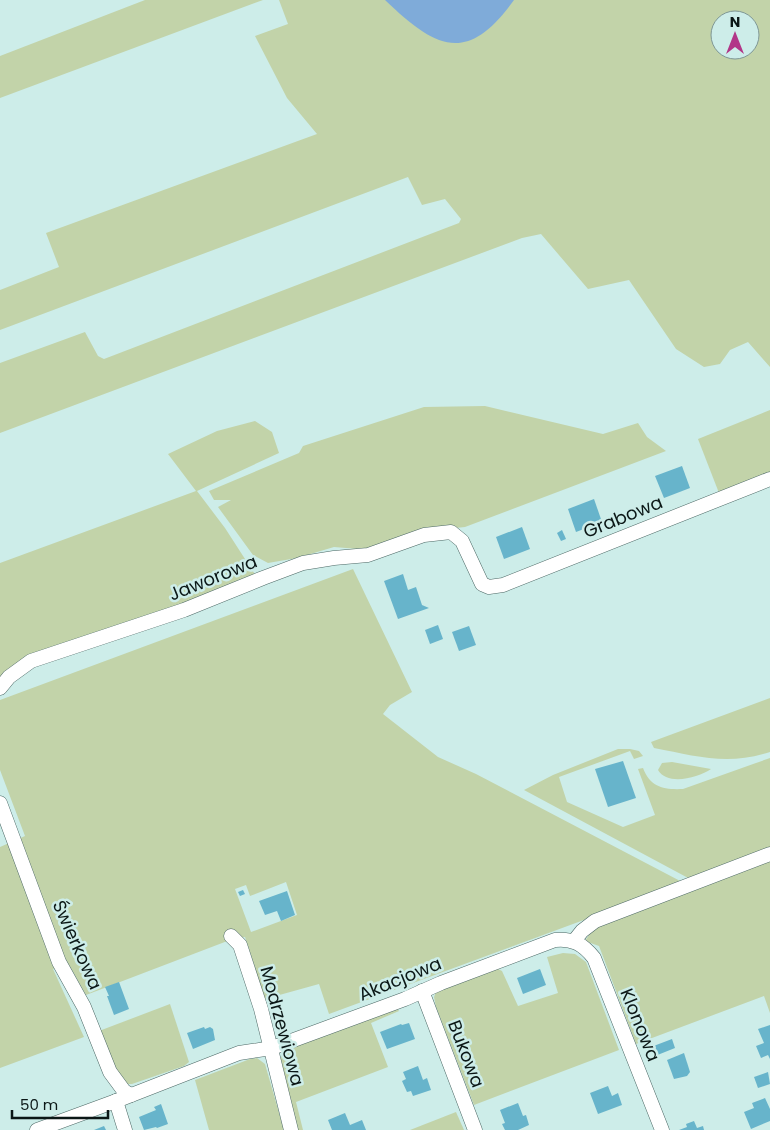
<svg xmlns="http://www.w3.org/2000/svg" width="770" height="1130" font-family="Poppins,sans-serif">
<style>
.green{fill:#c2d3a9;fill-rule:evenodd}
.water{fill:#7fabd9}
.building{fill:#67b4cb}
.lines{fill:none;stroke-linecap:round;stroke-linejoin:round}
.street-casing{stroke:#4c6865;stroke-width:15}
.street{stroke:#fff;stroke-width:14}
.labels{text-anchor:middle;stroke-width:5;stroke-linejoin:round;paint-order:stroke}
.street-label{font-size:18px;fill:#0b1716;stroke:#cdede9}
</style>
<rect width="100%" height="100%" fill="#cdede9"/>
<!-- green -->
<g class="green">
<path d="M145,0H263L0,98V56Z"/>
<path d="M279,0H770V367L748,342L730,350L720,364L704,367L676,349L629,280L588,289L541,234L522,238L0,433V363L85,332L98,356L104,359L459,223L461,219L445,199L422,205L408,177L0,330V290L59,267L46,233L317,134L287,98L255,36L288,24ZM720,20H750V50H720Z"/>
<path d="M485,406L603,434L638,423L647,437L666,451L465,527L446,529L374,547L358,549L334,547L297,558L268,563L253,555L218,507L231,500H214L209,491L299,453L303,446L424,407Z"/>
<path d="M770,410V472L719,493L698,439Z"/>
<path d="M255,421L272,432L279,453L197,491L225,528L256,576L0,681V563L196,491L168,454L217,431Z"/>
<path d="M353,569L412,692L390,705L383,714L438,757L476,774L684,883L329,1014L319,984L265,999L245,937L230,940L86,995L69,965L53,969L84,1037L0,1068V847L25,836L0,770V700ZM286,882L297,915L251,932L235,889L246,885L250,896Z"/>
<path d="M770,698V752C727,766 696,756 654,748L651,742Z"/>
<path d="M618,749H630L639,751L643,756L634,759L630,751L559,777L567,802L623,827L655,815L638,769L643,768C650,787 664,790 683,789L770,758V847L690,879L524,790L553,775Z"/>
<path d="M672,762L711,769C698,778 667,786 658,770L662,763Z"/>
<path d="M770,859V1013L764,996L636,1044L599,946L585,941L594,927Z"/>
<path d="M563,953L575,954L586,962L619,1050L474,1105L436,1007L434,997L436,992L494,967L502,971L518,1006L558,993L547,957Z"/>
<path d="M170,1004L189,1062L184,1066L132,1084H125L121,1081L99,1031Z"/>
<path d="M397,1008L399,1011L371,1023L388,1067L296,1102L303,1130H297L280,1059L285,1048Z"/>
<path d="M257,1058L265,1064L284,1130H209L195,1080L250,1059Z"/>
<path d="M456,1112L464,1130H410Z"/>
</g>
<!-- water -->
<path class="water" d="M385,0H514C467,65 436,49 385,0Z"/>
<!-- building -->
<g class="building">
<path d="M682,466L690,488L664,498L655,476Z"/>
<path d="M594,499L602,522L576,532L568,509Z"/>
<path d="M522,527L530,549L504,559L496,537Z"/>
<path d="M562,530L566,539L561,541L557,533Z"/>
<path d="M403,574L408,590L416,587L422,605L429,608L398,619L384,581Z"/>
<path d="M438,625L443,639L430,644L425,630Z"/>
<path d="M469,626L476,645L459,651L452,632Z"/>
<path d="M623,761L636,798L608,807L595,769Z"/>
<path d="M243,890L245,894L240,896L238,892Z"/>
<path d="M287,891L295,915L281,921L277,911L265,915L259,901Z"/>
<path d="M540,969L546,985L523,994L517,978Z"/>
<path d="M119,982L129,1009L114,1015L107,996H109L105,987Z"/>
<path d="M409,1023L415,1039L387,1049L380,1032L401,1024L402,1025Z"/>
<path d="M770,1025V1059L768,1055L761,1058L756,1046L764,1043L758,1029Z"/>
<path d="M204,1027L205,1029L210,1027L213,1029L215,1040L193,1049L187,1033Z"/>
<path d="M672,1039L675,1048L655,1056L651,1047Z"/>
<path d="M684,1053L690,1072L687,1076L674,1079L667,1060Z"/>
<path d="M418,1066L423,1080L427,1078L431,1090L413,1096L411,1091L407,1092L402,1081L406,1079L403,1072Z"/>
<path d="M768,1072L770,1084L758,1088L754,1077Z"/>
<path d="M608,1086L612,1096L618,1093L622,1105L598,1114L590,1093Z"/>
<path d="M765,1098L770,1109V1121L751,1129L744,1112L754,1108L752,1103Z"/>
<path d="M518,1103L523,1116L526,1115L529,1125L518,1130H505L502,1124L505,1123L500,1110Z"/>
<path d="M161,1104L168,1124L157,1128L156,1127L144,1130L139,1117L156,1110L154,1107Z"/>
<path d="M345,1113L350,1125L362,1120L366,1130H332L328,1120Z"/>
<path d="M694,1121L697,1128L703,1126L704,1130H679L687,1127L686,1124Z"/>
<path d="M104,1126L106,1130H94Z"/>
</g>
<g class="lines">
<!-- street casing -->
<g class="street-casing">
<g id="street">
<path d="M0,688L9,677L31,661L184,610L263,578L303,563L334,558L368,555L424,535L451,532L462,541L482,584L489,587L503,585L770,479"/>
<path d="M0,803L59,962L84,1007L110,1072L124,1091L131,1095"/>
<path d="M231,936L240,945L261,1009L291,1130"/>
<path d="M574,941L582,931L595,921L770,854"/>
<path d="M422,991L475,1130"/>
<path d="M116,1101L125,1130"/>
<path d="M37,1130L116,1101L239,1053L272,1048L405,999L441,983L555,940C572,938 583,944 594,958L662,1130"/>
</g>
</g>
<!-- street -->
<use href="#street" class="street"/>
</g>
<g class="labels">
<!-- street labels -->
<g class="street-label">
<text transform="translate(623 517) rotate(-22)" y="6">Grabowa</text>
<text transform="translate(213 578) rotate(-22)" y="6">Jaworowa</text>
<text transform="translate(77 945) rotate(66)" y="6">Świerkowa</text>
<text transform="translate(400 979) rotate(-22)" y="6">Akacjowa</text>
<text transform="translate(640 1025) rotate(68)" y="6">Klonowa</text>
<text transform="translate(282 1026) rotate(75)" y="6">Modrzewiowa</text>
<text transform="translate(466 1054) rotate(69)" y="6">Bukowa</text>
</g>
</g>
<!-- north arrow -->
<g transform="translate(735 35)"><circle r="24" fill="#cdede9" stroke="#7f9795"/>
<path d="M0-4L9 19L0 12L-9 19Z" fill="#b23688"/>
<text y="-8" font-size="14" font-weight="bold" text-anchor="middle" fill="#0b1716">N</text>
</g>
<!-- scale -->
<path d="M12 1110v8h96v-8" fill="none" stroke="#0b1716" stroke-width="2.5"/>
<text x="20" y="1110" font-size="15" fill="#0b1716" stroke="#cdede9" stroke-width="4" paint-order="stroke">50 m</text>
</svg>
